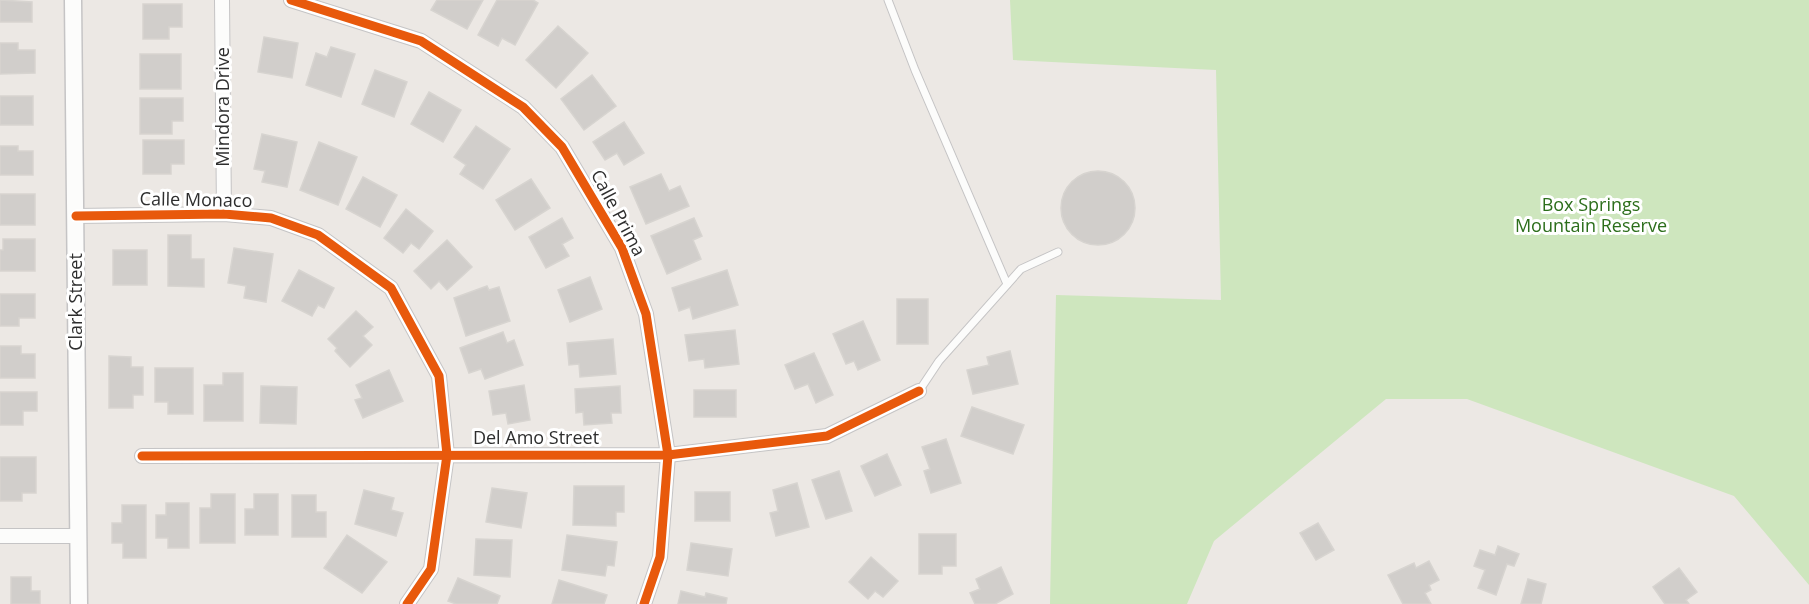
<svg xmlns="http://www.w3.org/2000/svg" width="1809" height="604" font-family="'Open Sans',sans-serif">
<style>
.green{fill:#cee6be}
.building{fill:#d1cecb;stroke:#d7d4d0;stroke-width:1.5}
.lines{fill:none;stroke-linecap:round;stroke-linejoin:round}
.service-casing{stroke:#c5c4c5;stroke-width:9}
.minor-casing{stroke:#c5c4c5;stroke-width:16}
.tertiary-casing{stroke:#c5c4c5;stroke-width:19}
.service{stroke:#fcfcfb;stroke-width:7}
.minor{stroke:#fcfcfb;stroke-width:14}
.tertiary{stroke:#fcfcfb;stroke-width:16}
.cycleway-casing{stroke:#fff;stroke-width:13}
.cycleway{stroke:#e8590c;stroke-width:9}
.labels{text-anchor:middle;stroke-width:6;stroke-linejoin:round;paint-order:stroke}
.street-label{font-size:18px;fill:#2e2e2e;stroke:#fff}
.park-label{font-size:18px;fill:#2c6e1b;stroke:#fff}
</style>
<rect width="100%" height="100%" fill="#ece8e4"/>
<!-- green -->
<path class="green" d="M1010,0H1809V585L1734,496L1467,399H1386L1214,541L1187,604H1050L1056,295L1221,300L1216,70L1013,60Z"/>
<!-- building -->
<g class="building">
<path d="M0,0L32,2V22H0Z"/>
<path d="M437,0H483L467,29L431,10Z"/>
<path d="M497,0H533L538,3L515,45L502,38L498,46L478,35Z"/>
<path d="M143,4H182V27H169V39H143Z"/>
<path d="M558,26L588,53L556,88L526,60Z"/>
<path d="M264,37L298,43L292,78L258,72Z"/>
<path d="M0,43H18V50H35V73L0,74Z"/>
<path d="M331,47L355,54L341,97L306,85L316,53L327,57Z"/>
<rect x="140" y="54" width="41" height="35"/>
<path d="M375,70L407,82L394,117L362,104Z"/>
<path d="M592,75L616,106L584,130L561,99Z"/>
<path d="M429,92L461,110L443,142L411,124Z"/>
<rect x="0" y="96" width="33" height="29"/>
<path d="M140,98H183V121H172V134H140Z"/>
<path d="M624,122L644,153L624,165L617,153L605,160L593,142Z"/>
<path d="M476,126L510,149L483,189L460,174L466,165L454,157Z"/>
<path d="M262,134L297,142L287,187L262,182L265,171L254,169Z"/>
<path d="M143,140H184V164H171V174H143Z"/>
<path d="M319,142L357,157L338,205L300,190Z"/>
<path d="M0,146H18V151H33V175H0Z"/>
<circle cx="1098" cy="208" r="37"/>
<path d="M661,174L669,191L680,186L689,206L646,224L630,187Z"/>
<path d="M363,177L397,195L380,227L346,209Z"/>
<path d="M531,179L550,208L515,230L496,200Z"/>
<rect x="0" y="194" width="35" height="31"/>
<path d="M406,209L433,231L419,249L411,243L403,253L384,238Z"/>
<path d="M562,218L573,238L562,244L569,256L546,268L529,237Z"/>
<path d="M694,218L702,236L693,240L701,259L667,274L651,236Z"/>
<path d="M168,235H191V259H204V287L168,286Z"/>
<path d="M3,239H35V271H0V250H3Z"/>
<path d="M447,240L472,267L447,290L439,281L431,289L414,271Z"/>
<path d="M234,248L273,254L266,302L244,298L246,286L228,283Z"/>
<rect x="113" y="250" width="34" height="35"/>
<path d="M299,270L334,288L324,308L318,305L312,316L282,301Z"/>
<path d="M727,270L738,305L693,319L690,307L679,311L672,288Z"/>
<path d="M590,277L602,309L570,322L558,290Z"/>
<path d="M487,286L489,290L499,287L510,321L466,336L454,298Z"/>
<path d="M0,294H35V318H19V326H0Z"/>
<rect x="897" y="299" width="31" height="45"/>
<path d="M356,311L373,327L363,336L372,345L350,367L335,351L337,348L328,339Z"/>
<path d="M863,321L880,360L858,370L854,361L846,364L833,334Z"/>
<path d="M735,330L739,364L705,368L704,359L689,361L685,335Z"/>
<path d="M503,332L507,343L514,340L523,365L485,379L481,369L469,373L460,348Z"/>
<path d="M613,339L616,374L580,377L579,364L569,365L567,343Z"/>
<path d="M0,346H21V354H35V378H0Z"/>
<path d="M1010,351L1018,384L973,394L967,370L989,365L987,357Z"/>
<path d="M814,353L833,395L816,403L808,384L795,389L785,365Z"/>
<path d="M109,356L131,357V367H143V395H133V408H109Z"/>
<path d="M155,368H193V414H168V402H155Z"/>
<path d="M389,370L403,401L363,418L355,400L362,398L356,385Z"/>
<path d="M223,373H243V421H204V385H223Z"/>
<path d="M524,385L530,420L508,424L506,413L493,415L489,391Z"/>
<path d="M261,386L297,387L296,424L260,423Z"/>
<path d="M620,386L621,413H611L612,423L584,425L583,412L576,413L575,389Z"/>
<rect x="694" y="390" width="42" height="27"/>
<path d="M0,392H37V411H23V425H0Z"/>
<path d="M972,407L1024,425L1013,454L961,436Z"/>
<path d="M946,439L961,483L931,493L924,471L930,469L922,447Z"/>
<path d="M887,454L901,485L875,496L861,466Z"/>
<path d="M0,457H36V493H22V501H0Z"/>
<path d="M839,471L852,511L826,519L812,480Z"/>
<path d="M797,483L809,527L776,536L770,513L778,511L773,490Z"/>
<path d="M574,486H624V512H616V526L573,525Z"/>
<path d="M492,488L527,493L521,528L486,522Z"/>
<path d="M364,490L394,498L391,510L403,513L396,536L355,524Z"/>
<rect x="695" y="492" width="35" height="29"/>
<path d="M211,494H235V543H200V508H211Z"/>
<path d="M254,494H278V535H245V509H254Z"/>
<path d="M292,495H316V512H326V537H292Z"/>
<path d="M166,503H189V548H168V538H156V515H166Z"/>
<path d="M122,505H146V558H123V543H112V523H122Z"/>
<path d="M1318,523L1334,550L1316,560L1300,533Z"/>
<path d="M919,534H956V566H942V574H919Z"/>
<path d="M347,535L387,562L362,593L324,568Z"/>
<path d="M567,535L617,542L614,566L607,565L605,576L562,570Z"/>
<path d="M476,539L512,540L510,577L474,575Z"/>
<path d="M691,543L732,549L728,576L687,570Z"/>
<path d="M1498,546L1519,554L1514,566L1507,564L1496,595L1478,588L1485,570L1474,566L1480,550L1495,555Z"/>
<path d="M871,557L898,581L883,597L875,591L868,599L849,582Z"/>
<path d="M1429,561L1439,580L1429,585L1431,590L1425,593L1431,604H1403L1388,575L1414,563L1416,568Z"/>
<path d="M1001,567L1013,594L995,604H975L970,593L980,589L976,579Z"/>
<path d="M1679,568L1697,592L1686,600L1689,604H1665L1653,587Z"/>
<path d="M11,577H31V591H40V604H11Z"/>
<path d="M458,578L500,596L497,604H456L448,601Z"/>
<path d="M1528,579L1546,584L1541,604H1521Z"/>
<path d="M559,580L607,595L604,604H552Z"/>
<path d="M681,591L705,597L706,593L727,598L726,604H678Z"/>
</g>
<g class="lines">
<!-- service casing -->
<g class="service-casing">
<g id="service">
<path d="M888,0L915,70L1007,284"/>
<path d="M919,391L939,361L1021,269L1058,252"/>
</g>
</g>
<!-- minor casing -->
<g class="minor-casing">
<g id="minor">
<path d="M222,0L224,214"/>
<path d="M291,0L421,41L523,107L562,147L622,248L646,314L668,455L660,557L644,604"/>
<path d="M76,216L224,214L271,218L318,235L391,288L439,376L447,455L431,569L407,604"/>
<path d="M142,456L668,455L827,436L919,391"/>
<path d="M0,536H78"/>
</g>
</g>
<!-- tertiary casing -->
<g class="tertiary-casing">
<path id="tertiary" d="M73,0L79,604"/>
</g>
<!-- service -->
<use href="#service" class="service"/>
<!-- minor -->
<use href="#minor" class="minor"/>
<!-- tertiary -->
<use href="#tertiary" class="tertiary"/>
<!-- cycleway casing -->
<g class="cycleway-casing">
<g id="cycleway">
<path d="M291,0L421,41L523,107L562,147L622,248L646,314L668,455L660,557L644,604"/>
<path d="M76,216L224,214L271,218L318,235L391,288L439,376L447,455L431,569L407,604"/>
<path d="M142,456L668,455L827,436L919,391"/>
</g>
</g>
<!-- cycleway -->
<use href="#cycleway" class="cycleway"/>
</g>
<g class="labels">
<!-- street labels -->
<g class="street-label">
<text transform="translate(223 107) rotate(-90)" y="6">Mindora Drive</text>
<text transform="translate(196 200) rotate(1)" y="6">Calle Monaco</text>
<text transform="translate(618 213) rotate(62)" y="6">Calle Prima</text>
<text transform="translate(76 302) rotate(-90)" y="6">Clark Street</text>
<text x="536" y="444">Del Amo Street</text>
</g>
<!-- park labels -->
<g class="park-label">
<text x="1591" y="211">Box Springs<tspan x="1591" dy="21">Mountain Reserve</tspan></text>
</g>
</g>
</svg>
